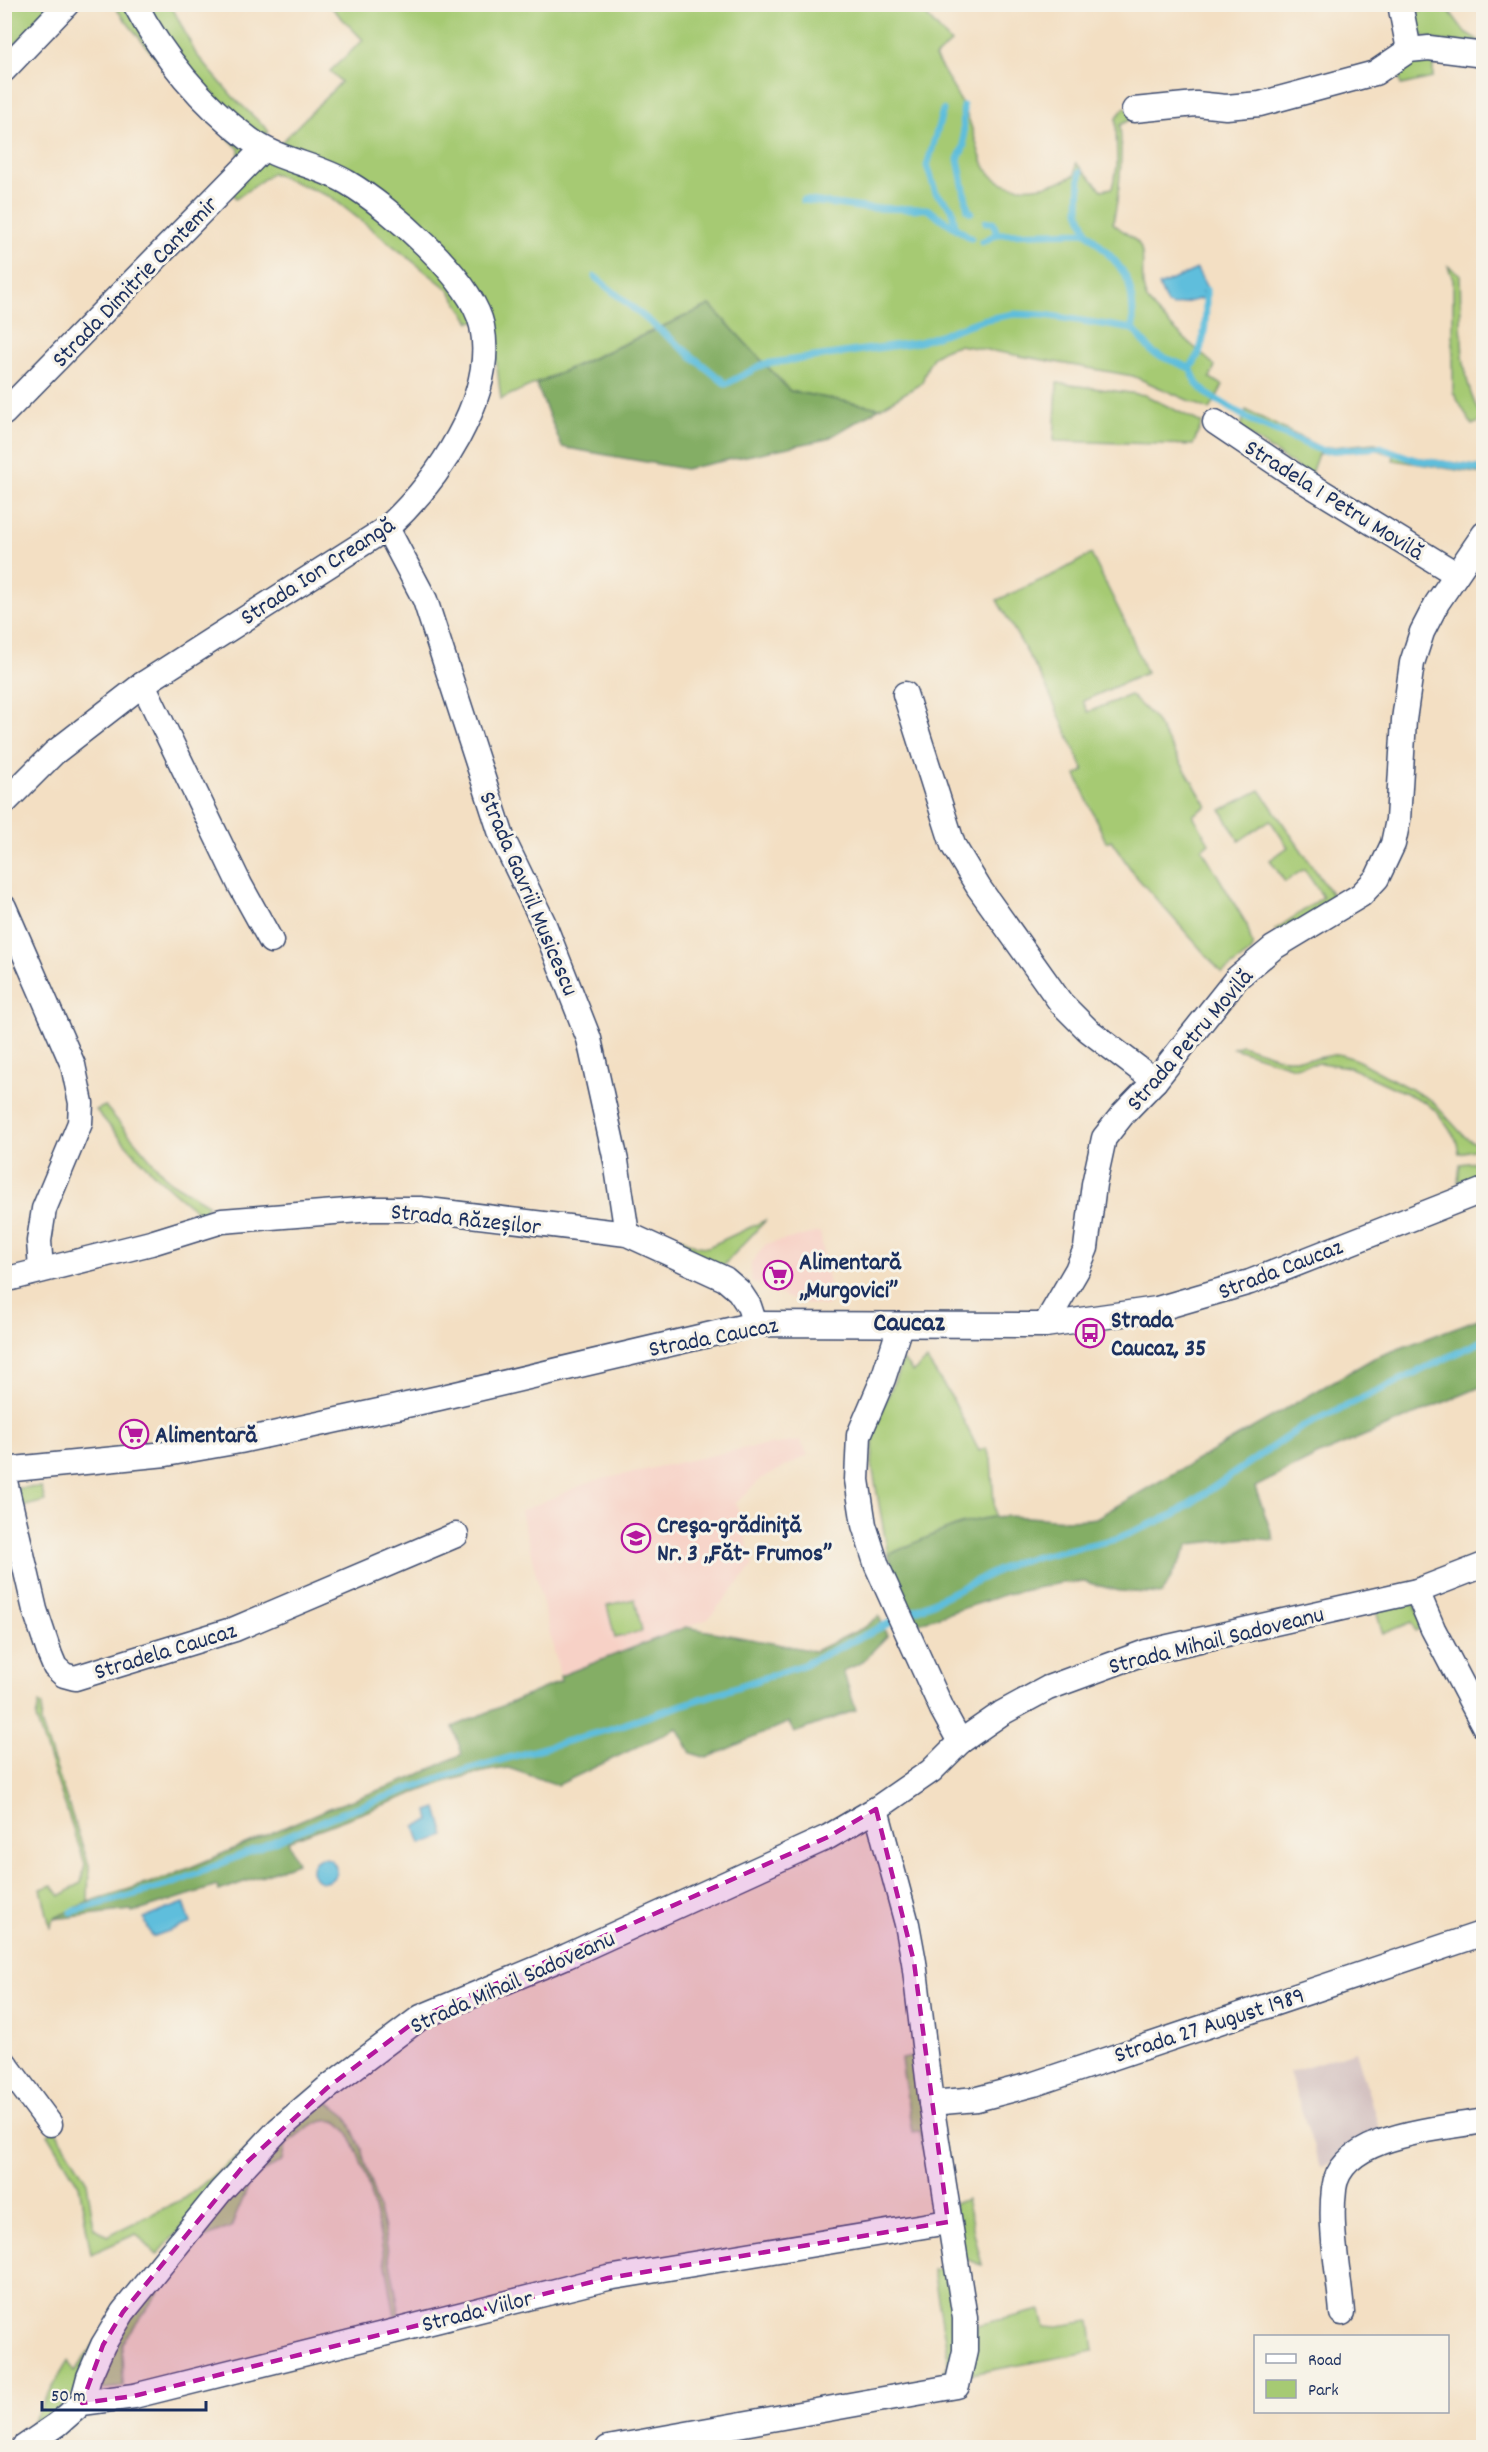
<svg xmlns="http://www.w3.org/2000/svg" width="1488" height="2452" font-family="Dekko,sans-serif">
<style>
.built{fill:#f7d1c6}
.industrial{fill:#d2bfbf}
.green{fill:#a6ca73;stroke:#607c68;stroke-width:1.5}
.forest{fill:#84ae65;stroke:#506e62;stroke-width:1.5}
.water{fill:#5ebedc;stroke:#3c769d;stroke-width:1.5}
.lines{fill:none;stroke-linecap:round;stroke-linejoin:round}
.stream{stroke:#5ebedc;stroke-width:7}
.minor-casing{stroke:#3b496d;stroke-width:27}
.minor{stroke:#fff;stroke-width:24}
.marked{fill:#b5179e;fill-opacity:0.2;stroke:#b5179e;stroke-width:4.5;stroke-dasharray:12 8;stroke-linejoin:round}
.labels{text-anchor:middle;stroke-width:6;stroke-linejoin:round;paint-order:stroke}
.street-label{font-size:24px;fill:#1b2f5e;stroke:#f7f3e8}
.poi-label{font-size:24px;font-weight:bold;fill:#1b2f5e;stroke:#f7f3e8;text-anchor:start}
.quarter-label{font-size:27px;font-weight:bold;fill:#1b2f5e;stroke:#f7f3e8}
</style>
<rect width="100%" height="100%" fill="#f7f3e8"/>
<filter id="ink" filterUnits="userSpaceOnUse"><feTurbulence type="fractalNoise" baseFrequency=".0167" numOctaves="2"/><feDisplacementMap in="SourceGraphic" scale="12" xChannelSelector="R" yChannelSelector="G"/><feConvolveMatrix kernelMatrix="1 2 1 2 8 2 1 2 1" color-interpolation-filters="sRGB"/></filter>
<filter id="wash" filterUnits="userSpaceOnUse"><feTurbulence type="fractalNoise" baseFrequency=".008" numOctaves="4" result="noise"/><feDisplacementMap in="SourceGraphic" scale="24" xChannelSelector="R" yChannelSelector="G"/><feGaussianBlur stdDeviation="1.35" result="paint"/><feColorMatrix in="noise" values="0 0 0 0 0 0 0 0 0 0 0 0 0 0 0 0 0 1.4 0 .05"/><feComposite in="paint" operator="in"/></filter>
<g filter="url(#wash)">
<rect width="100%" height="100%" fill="#f3dfc3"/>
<!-- built -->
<g class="built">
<path d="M820,1232L831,1297L828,1306L797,1302L751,1281V1263L766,1244Z"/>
<path d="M800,1441L808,1455L761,1479L736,1503L753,1565L708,1619L560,1676L521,1511L589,1482L746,1448Z"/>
</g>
<!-- industrial -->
<path class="industrial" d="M1356,2051L1380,2131L1336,2161L1320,2167L1289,2072Z"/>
<!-- green -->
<g class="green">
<path d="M5,5H53L5,54Z"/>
<path d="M113,5H171L196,54L233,97L269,131L239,160V149L175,82Z"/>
<path d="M329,5H917L951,43L935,57C945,74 956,92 965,110C973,127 976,146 983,163C999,198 1049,189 1075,175L1076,163L1102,190L1112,188L1117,167L1116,118L1125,107L1135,117L1120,125C1123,159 1120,190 1113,223C1120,230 1133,237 1138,243C1148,255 1137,283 1148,301C1162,321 1196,348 1215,366L1210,378L1223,385L1210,410L1133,376L959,345C934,351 929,358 922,383L880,408L790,391L710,305L501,399L491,318L470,322L449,290L331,197L272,173L236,199L232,192L341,82L330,71L363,40Z"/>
<path d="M1444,5H1449L1447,8L1465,32L1483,43C1467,42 1421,45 1413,27C1412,23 1412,17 1411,13Z"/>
<path d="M1422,57L1433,65V78L1401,85L1398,71Z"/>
<path d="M1448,266L1460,274C1462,323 1457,378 1483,420L1472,425L1453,392V280Z"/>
<path d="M1057,383L1145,395L1202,423L1193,445L1054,441Z"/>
<path d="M1246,410L1322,448L1375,443L1414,457L1483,467V474L1393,460L1394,455L1377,450L1318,454L1310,476L1240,429Z"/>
<path d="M1091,554L1129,630L1146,673L1083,701L1088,712L1130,695L1154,718L1207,806L1193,815L1209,843L1202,849L1247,925L1253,948L1250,953L1222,973L1134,874L1111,840L1106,842L1076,775L1084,771L1046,686L997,600L1059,572Z"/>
<path d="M1260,790L1337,902L1279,936L1275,930L1323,897L1304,869L1285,882L1270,860L1288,847L1270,820L1239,841L1221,810Z"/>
<path d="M1241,1045L1285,1059H1313L1338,1054L1355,1059L1431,1100L1465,1137L1483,1148L1459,1153L1456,1139L1438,1113L1425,1102L1349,1067L1320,1063L1294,1067L1233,1048Z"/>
<path d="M105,1106L168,1180L208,1204L202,1215C158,1182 131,1151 96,1110Z"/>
<path d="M1483,1161V1173L1458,1182L1460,1164Z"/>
<path d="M766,1220L721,1268L685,1251L679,1237L697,1246L708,1247Z"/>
<path d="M903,1360L913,1372L927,1360L952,1398L979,1451L986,1448L991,1459L995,1517L960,1524L888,1555L872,1465L874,1430Z"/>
<path d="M41,1487L45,1501L18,1508L17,1488Z"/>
<path d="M635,1599L642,1631L615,1638L607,1605Z"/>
<path d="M1413,1601L1424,1627L1415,1631L1412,1622L1383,1634L1376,1611Z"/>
<path d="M39,1703L42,1705L41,1723L89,1865L88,1902L53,1919L50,1927L41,1889L52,1885L60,1896L81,1883L85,1864L36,1719Z"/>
<path d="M913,2024L930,2147L923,2151L920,2131L912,2132L901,2059L913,2057Z"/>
<path d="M325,2100L347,2117L361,2149L383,2225L400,2314L395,2316C389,2284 366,2130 335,2121C316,2117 299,2134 286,2144L283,2160L252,2178L231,2227L195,2242L122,2343L123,2387L103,2389L99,2382L103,2352L222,2198Z"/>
<path d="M55,2129L87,2182L94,2228L107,2236L185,2198L268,2132L157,2255L136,2234L91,2254L79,2185L48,2134Z"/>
<path d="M966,2199L982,2265L963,2258L954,2204Z"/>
<path d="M950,2266L960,2321L949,2378L929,2382L944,2371L949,2363L933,2270Z"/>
<path d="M1041,2310L1045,2328L1090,2321L1094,2351L971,2374L977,2325Z"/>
<path d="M98,2339L74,2397L14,2447L8,2448L32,2423L68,2361L74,2372Z"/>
</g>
<!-- forest -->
<g class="forest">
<path d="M710,305L790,391L880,408L827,439L685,469L562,447L536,384Z"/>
<path d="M1483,1317V1386L1321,1454L1255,1487L1274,1540L1248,1538L1189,1544L1162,1594L1119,1591L1085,1582L1061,1583L1007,1594L915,1624L888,1555C922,1540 956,1522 993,1517C1027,1513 1062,1524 1096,1518L1374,1358Z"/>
<path d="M879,1616L887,1636L861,1663L843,1671L856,1710L794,1733L789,1722L707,1758L691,1753L677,1728L558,1785L508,1768L487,1771L447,1781L288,1841L297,1863L219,1891L217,1886L132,1913L131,1910L53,1919L88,1902L168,1877L327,1809L410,1779L462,1754L453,1727L561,1681L560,1676L686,1627L815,1651L865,1627Z"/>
</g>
<!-- water -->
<g class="water">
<path d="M1197,269L1208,290L1202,291L1204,298L1173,306L1167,304L1159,286Z"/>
<path d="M437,1808L445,1836L421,1844L415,1826L430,1821L428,1811Z"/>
<circle cx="324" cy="1870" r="12"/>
<path d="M184,1903L191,1923L152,1937L144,1918Z"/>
</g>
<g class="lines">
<!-- stream -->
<g class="stream">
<path d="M963,106L964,146L958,159L968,210L971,212"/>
<path d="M943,110L927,166L936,193L952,208L955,226"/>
<path d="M1080,172L1079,211L1087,232"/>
<path d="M803,200L865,208L927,209L971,238"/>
<path d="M986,222H993L997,234"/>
<path d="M982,242L997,234L1087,232C1124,271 1134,272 1133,329"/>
<path d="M595,277L726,384L764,364L920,342L982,320L1014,314L1045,315L1133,329L1153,353L1190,368L1197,384L1207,394L1254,422L1323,451L1380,447L1415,460L1484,470"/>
<path d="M1190,368C1207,348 1206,316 1206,290"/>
<path d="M71,1912L172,1884L344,1812L445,1776L610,1729L803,1665L1015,1562L1116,1539L1175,1514L1300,1428L1484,1340"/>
</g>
</g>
</g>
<g filter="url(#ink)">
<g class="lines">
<!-- minor casing -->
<g class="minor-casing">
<g id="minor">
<path d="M1400,4L1409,50"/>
<path d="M4,70L67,4"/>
<path d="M1134,110L1196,104L1226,107L1260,104L1375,73L1409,50L1429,48L1484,55"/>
<path d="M4,413L263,149"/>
<path d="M1215,422L1291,473L1456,574"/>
<path d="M387,528L425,600L502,837L543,922L589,1039L616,1161L627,1234"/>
<path d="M143,684L240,885L271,941"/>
<path d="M905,694L953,845L979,888L1061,1003L1088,1030L1155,1081"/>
<path d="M4,803L54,753L143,684L387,528C436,483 497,397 482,326C472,279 389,207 348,183C317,164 278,161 249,139C202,104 162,56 135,4"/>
<path d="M4,907L73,1065L81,1103L80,1123L44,1209L39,1241L41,1270"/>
<path d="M4,1280L151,1243L222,1221L372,1209H420L627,1234L725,1279L739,1291L749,1306L755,1324"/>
<path d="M1045,1325L1077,1270L1086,1248L1094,1184L1104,1138L1123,1114L1155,1081L1237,978L1273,948L1361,895L1377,878L1393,844L1398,820L1404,720L1412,663L1422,632L1437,603L1484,534"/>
<path d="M900,1326L883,1379L859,1435L857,1480L864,1525L877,1566L942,1709L960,1742"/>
<path d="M4,1470L166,1454L240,1441L439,1398L755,1324L1045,1325L1157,1309L1250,1282L1484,1190"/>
<path d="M4,1477L35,1610L50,1655L55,1667L64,1675L75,1678L235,1629L456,1535"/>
<path d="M1417,1591L1433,1629L1484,1726"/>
<path d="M4,2062L50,2124"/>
<path d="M931,2103L977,2099L1034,2084L1484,1933"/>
<path d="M1342,2313C1339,2273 1329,2229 1334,2189C1340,2134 1442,2129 1484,2121"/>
<path d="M82,2403L89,2377L103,2345L123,2312L220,2192L279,2129L327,2088L421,2017L567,1956L828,1837L876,1809L931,1771L960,1742L1002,1713L1048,1688L1146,1652L1417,1591L1484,1565"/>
<path d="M23,2448L58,2424L82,2403L134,2396L608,2278L948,2222"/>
<path d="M608,2448L957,2386L965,2351V2318L931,2103L914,1962L907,1924L876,1809"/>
</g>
</g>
<!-- minor -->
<use href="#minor" class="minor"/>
</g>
</g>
<!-- marked area -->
<path class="marked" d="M876,1809L914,1962L948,2222L608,2278L134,2396L82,2403L103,2345L123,2312L245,2164L327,2088L421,2017L828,1837Z"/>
<!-- icons -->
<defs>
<g id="supermarket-ring" transform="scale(1.5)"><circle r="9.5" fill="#f7f3e8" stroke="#b5179e" stroke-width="1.5"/><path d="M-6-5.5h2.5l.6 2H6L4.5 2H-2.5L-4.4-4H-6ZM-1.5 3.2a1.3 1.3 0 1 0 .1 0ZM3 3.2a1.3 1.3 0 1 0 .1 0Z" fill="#b5179e"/></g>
<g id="bus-ring" transform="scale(1.5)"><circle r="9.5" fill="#f7f3e8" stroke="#b5179e" stroke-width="1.5"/><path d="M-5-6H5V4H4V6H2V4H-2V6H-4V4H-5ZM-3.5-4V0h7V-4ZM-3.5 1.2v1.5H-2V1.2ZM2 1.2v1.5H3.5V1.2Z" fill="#b5179e"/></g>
<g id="school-ring" transform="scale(1.5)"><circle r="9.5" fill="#f7f3e8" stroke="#b5179e" stroke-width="1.5"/><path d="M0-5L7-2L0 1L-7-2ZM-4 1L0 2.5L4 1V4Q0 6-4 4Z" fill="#b5179e"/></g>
</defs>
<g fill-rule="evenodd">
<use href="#supermarket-ring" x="778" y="1275"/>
<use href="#bus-ring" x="1090" y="1333"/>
<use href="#supermarket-ring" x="134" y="1434"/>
<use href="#school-ring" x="636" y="1538"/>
</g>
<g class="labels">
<!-- street labels -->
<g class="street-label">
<text transform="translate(134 281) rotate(-46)" y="8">Strada Dimitrie Cantemir</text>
<text transform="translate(1335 499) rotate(32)" y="8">Stradela 1 Petru Movilă</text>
<text transform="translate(317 570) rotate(-33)" y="8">Strada Ion Creangă</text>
<text transform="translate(530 893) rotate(67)" y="8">Strada Gavriil Musicescu</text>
<text transform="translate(1189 1039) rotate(-49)" y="8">Strada Petru Movilă</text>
<text transform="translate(466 1218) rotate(6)" y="8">Strada Răzeșilor</text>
<text transform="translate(1280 1268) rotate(-21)" y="8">Strada Caucaz</text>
<text transform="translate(713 1336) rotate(-11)" y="8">Strada Caucaz</text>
<text transform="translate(1216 1639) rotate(-14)" y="8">Strada Mihail Sadoveanu</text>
<text transform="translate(165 1650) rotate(-17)" y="8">Stradela Caucaz</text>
<text transform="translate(512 1981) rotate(-24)" y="8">Strada Mihail Sadoveanu</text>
<text transform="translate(1209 2024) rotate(-18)" y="8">Strada 27 August 1989</text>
<text transform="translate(477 2310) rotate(-14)" y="8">Strada Viilor</text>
</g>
<!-- poi labels -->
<g class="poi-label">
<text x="799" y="1269">Alimentară<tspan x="799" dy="28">„Murgovici”</tspan></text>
<text x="1111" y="1327">Strada<tspan x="1111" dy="28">Caucaz, 35</tspan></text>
<text x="155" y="1442">Alimentară</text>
<text x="657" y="1532">Creşa-grădiniţă<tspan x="657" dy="28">Nr. 3 „Făt- Frumos”</tspan></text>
</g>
<!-- quarter labels -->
<g class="quarter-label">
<text x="909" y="1330">Caucaz</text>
</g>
</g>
<!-- margin -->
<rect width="1488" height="2452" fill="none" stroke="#f7f3e8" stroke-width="24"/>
<!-- legend -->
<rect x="1254" y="2335" width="195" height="78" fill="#f7f3e8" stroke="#9fa5b1" stroke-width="1.5"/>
<rect x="1266" y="2354" width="30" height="9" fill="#ffffff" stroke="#9fa5b1" stroke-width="1.5"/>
<text x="1308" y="2365" font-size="18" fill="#1b2f5e">Road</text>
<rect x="1266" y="2380" width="30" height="18" fill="#a6ca73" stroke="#9fa5b1" stroke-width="1.5"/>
<text x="1308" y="2395" font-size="18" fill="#1b2f5e">Park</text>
<!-- scale -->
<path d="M42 2401v9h164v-9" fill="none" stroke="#1b2f5e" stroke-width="3"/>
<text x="51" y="2401" font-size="18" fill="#1b2f5e" stroke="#f7f3e8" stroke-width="4.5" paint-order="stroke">50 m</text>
</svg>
